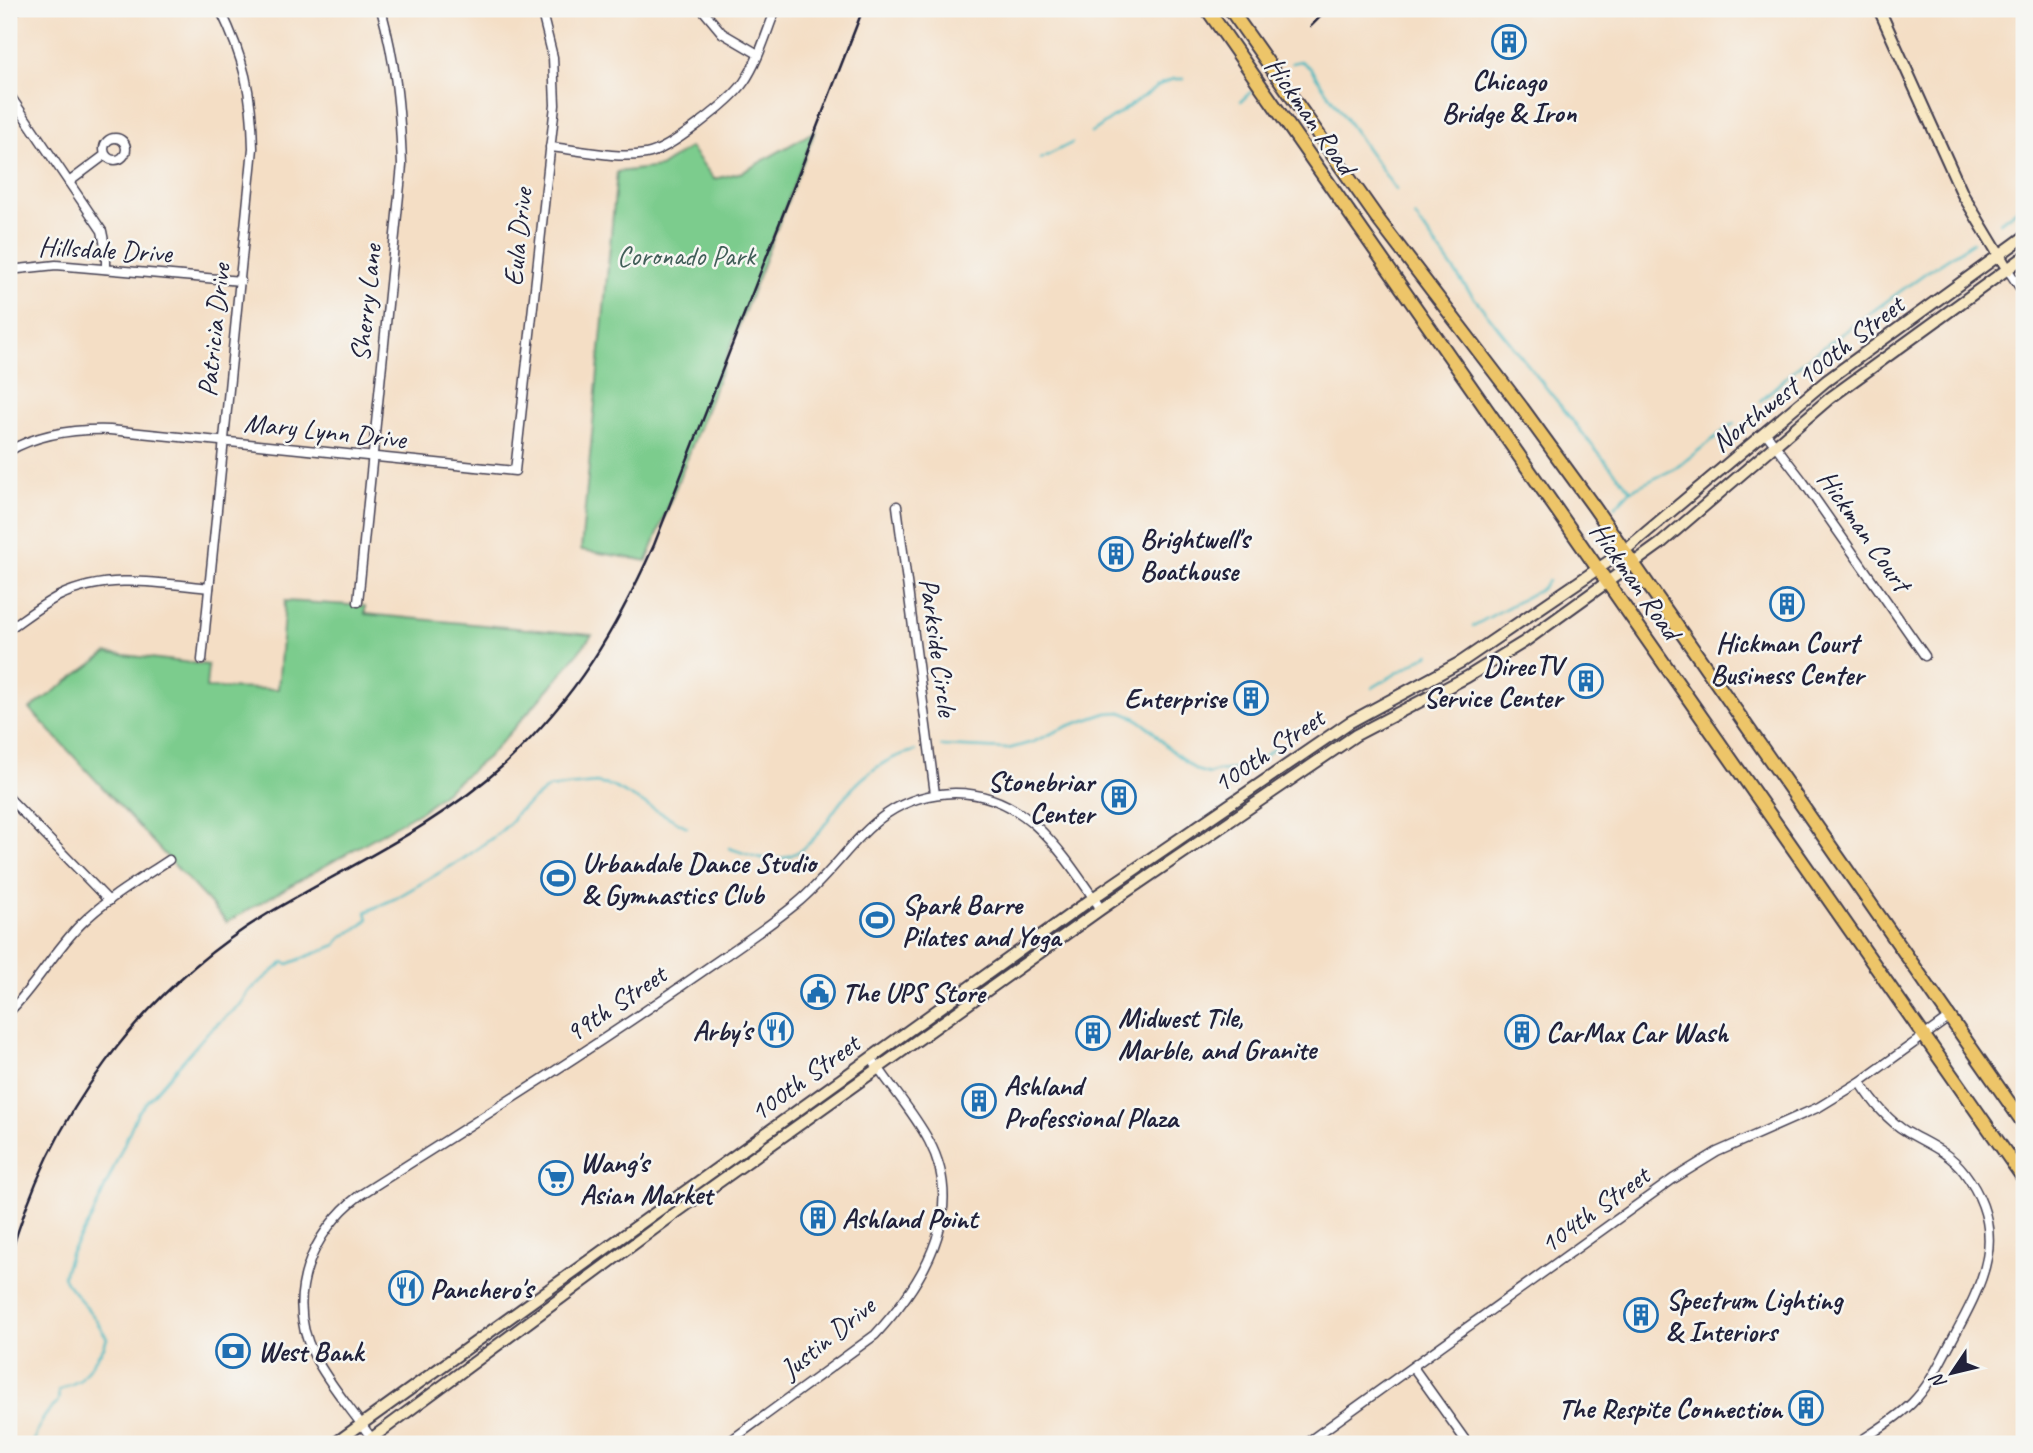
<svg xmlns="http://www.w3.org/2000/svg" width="2033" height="1453" font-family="Caveat,sans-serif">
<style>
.green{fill:#7bcc8d;stroke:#4e7764;stroke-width:2}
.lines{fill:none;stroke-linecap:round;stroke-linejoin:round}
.stream{stroke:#48b7bf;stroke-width:2.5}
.street-casing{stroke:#423e50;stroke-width:11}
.secondary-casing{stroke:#423e50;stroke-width:14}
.primary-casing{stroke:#423e50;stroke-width:16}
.street{stroke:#fff;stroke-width:8}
.secondary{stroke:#f8e8c3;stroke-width:10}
.primary{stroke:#edc569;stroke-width:12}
.rail{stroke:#22223b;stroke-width:2.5}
.labels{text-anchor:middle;stroke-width:5;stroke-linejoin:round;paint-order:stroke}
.poi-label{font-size:28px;font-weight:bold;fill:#22223b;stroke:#f6f6f2;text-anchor:start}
.street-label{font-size:28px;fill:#22223b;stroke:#f6f6f2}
.park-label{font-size:28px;fill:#415e58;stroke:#f6f6f2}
</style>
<rect width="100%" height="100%" fill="#f6f6f2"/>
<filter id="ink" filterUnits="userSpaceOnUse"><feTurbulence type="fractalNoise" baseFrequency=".0143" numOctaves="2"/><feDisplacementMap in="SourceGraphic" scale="14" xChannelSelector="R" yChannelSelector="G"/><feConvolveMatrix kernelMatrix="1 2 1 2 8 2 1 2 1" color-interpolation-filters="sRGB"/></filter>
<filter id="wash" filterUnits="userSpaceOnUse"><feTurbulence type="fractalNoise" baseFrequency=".00686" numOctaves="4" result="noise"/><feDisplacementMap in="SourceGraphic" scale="28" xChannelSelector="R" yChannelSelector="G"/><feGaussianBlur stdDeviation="1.57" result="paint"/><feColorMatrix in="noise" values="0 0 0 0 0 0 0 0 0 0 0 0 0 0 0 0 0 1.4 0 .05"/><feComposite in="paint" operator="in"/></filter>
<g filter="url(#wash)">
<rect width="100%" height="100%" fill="#f4dec5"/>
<!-- green -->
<g class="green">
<path d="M815,131L647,561L581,550L617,172L660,167L690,147L714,179L743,172Z"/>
<path d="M285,601L365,606V614L592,635L554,683L490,755L421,811L227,922L30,709L107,653L208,665L206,688L278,689Z"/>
</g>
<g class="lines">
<!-- stream -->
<g class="stream">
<path d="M1292,63L1301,61L1310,68L1396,190"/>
<path d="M1241,101L1251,92"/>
<path d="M1091,133L1161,84L1173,79H1184"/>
<path d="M1040,159L1072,143"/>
<path d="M1415,216L1468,290L1600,455L1631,490"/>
<path d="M2000,222L2024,204"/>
<path d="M1760,401L1803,362L1924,274L1973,242"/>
<path d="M1615,507L1631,490L1676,468L1734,423"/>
<path d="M1473,626L1541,589L1548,581"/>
<path d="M1372,688L1429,654"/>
<path d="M941,746L1008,749L1033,742L1068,726L1107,713L1121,712L1136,718L1152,730L1166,746L1196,770L1209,774L1217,771L1249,768L1276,747"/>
<path d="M729,848C747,854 764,862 783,858C816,850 827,816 847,794C865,774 888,756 915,751"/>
<path d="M33,1444C36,1434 39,1424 45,1416C52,1406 61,1405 58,1391L80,1380L104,1347L107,1338L94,1317L66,1282L63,1276L70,1254L92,1217L138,1112L208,1032L242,1003L249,991L284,962L288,964L336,945C342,932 360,931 368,919L366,912L398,897L463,859L499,833L512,821L516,813L548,788L596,783L612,786L687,827"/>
</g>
</g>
</g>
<g filter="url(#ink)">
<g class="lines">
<!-- street casing -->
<g class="street-casing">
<g id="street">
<path d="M702,9L722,33L758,54"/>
<path d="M9,14L17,9"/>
<path d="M9,94L102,231L106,251V269"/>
<circle cx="115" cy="149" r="11"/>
<path d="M550,147C580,150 615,159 646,154C668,151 731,101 744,82C759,60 766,33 776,9"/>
<path d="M69,182L105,155"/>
<path d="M9,270L56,265L241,281"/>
<path d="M2008,270L2024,294"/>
<path d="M1765,432L1802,480L1925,656"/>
<path d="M9,451C40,433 75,429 110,430L515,471L555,105L553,57L541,9"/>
<path d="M897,506L935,794"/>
<path d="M358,602L402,165C400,108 396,64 381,9"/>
<path d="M9,629C25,618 41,605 59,596C107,573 158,583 209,588"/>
<path d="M202,660L253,148C252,93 244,58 220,9"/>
<path d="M9,798L109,901"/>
<path d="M9,1012C36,985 54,951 81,924C106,899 139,880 169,860"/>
<path d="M1413,1367L1468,1444"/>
<path d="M372,1439C353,1411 329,1385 314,1355C284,1297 312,1231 360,1195C472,1124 584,1054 693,978C727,954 763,931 796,904C851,859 872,794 955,793C1028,793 1064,856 1101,909"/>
<path d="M726,1444L875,1335C923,1283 967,1212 929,1141C913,1111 889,1085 871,1057"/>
<path d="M1305,1444L1673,1179L1717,1152L1819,1107L1860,1082L1950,1017"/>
<path d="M1856,1444C1875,1431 1896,1419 1912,1403C1930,1385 1940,1362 1952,1340C1984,1281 2010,1233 1964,1172C1949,1152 1928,1144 1907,1132C1887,1120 1873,1102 1860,1082"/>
</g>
</g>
<!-- secondary casing -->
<g class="secondary-casing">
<g id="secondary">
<path d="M1879,9L1963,195L2008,270"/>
<path d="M334,1444L1093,898L1350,722L1461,662L1624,551L1826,381L2024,237"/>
<path d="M364,1444L677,1212L1101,909L1356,735L1467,677L1524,642L1660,544L1830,398L2024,257"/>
</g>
</g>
<!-- primary casing -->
<g class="primary-casing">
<g id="primary">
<path d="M1207,9L2024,1179"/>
<path d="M1230,9L1380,222L1522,408L1594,507L2024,1124"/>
</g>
</g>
<!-- street -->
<use href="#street" class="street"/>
<!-- secondary -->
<use href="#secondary" class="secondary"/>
<!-- primary -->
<use href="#primary" class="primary"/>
<!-- rail -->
<g class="rail">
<path d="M1311,26L1328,9"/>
<path d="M9,1261C48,1117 141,990 269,913C350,865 436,827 506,763C576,697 615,632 654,545L863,9"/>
</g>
</g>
</g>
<!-- icons -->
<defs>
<g id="building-ring" transform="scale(1.75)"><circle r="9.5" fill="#f6f6f2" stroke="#1f6fb2" stroke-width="1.5"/><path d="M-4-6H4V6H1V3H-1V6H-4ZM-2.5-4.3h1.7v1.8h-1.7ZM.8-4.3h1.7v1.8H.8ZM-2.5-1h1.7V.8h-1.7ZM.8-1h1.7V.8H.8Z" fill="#1f6fb2"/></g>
<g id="stadium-ring" transform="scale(1.75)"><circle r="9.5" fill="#f6f6f2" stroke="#1f6fb2" stroke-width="1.5"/><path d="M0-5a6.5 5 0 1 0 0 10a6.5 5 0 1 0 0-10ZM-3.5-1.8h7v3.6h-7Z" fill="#1f6fb2"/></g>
<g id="civic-ring" transform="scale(1.75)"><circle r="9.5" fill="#f6f6f2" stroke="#1f6fb2" stroke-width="1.5"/><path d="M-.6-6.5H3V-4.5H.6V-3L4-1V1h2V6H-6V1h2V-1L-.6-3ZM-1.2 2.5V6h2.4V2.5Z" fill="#1f6fb2"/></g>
<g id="restaurant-ring" transform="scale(1.75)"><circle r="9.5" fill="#f6f6f2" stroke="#1f6fb2" stroke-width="1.5"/><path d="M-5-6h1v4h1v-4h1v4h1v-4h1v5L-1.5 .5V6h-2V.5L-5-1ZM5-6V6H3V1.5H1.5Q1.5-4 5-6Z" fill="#1f6fb2"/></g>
<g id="supermarket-ring" transform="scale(1.75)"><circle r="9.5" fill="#f6f6f2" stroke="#1f6fb2" stroke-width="1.5"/><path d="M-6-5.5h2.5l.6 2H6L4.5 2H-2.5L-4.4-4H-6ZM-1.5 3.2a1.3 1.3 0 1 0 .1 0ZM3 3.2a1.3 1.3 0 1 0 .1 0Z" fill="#1f6fb2"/></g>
<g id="bank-ring" transform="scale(1.75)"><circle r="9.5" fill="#f6f6f2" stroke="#1f6fb2" stroke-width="1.5"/><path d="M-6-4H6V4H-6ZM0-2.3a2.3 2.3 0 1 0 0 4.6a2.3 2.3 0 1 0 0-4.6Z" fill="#1f6fb2"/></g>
</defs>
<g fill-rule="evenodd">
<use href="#building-ring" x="1509" y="42"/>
<use href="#building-ring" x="1116" y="554"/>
<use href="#building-ring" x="1787" y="604"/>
<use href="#building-ring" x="1586" y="681"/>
<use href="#building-ring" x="1251" y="698"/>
<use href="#building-ring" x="1119" y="797"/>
<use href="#stadium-ring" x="558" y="878"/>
<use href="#stadium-ring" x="877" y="920"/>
<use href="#civic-ring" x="818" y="992"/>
<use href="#restaurant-ring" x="776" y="1030"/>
<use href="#building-ring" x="1522" y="1032"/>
<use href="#building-ring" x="1093" y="1033"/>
<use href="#building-ring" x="979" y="1101"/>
<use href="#supermarket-ring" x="556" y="1178"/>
<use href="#building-ring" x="818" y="1218"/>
<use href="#restaurant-ring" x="406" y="1288"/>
<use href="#building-ring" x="1641" y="1315"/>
<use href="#bank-ring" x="233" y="1351"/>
<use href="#building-ring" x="1806" y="1408"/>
</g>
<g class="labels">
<!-- poi labels -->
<g class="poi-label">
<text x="1509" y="90" text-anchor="middle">Chicago<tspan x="1509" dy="32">Bridge &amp; Iron</tspan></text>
<text x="1140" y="548">Brightwell's<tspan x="1140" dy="32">Boathouse</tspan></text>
<text x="1787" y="652" text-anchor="middle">Hickman Court<tspan x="1787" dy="32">Business Center</tspan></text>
<text x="1562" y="675" text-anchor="end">DirecTV<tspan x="1562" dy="32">Service Center</tspan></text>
<text x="1226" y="708" text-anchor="end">Enterprise</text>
<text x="1094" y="791" text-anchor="end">Stonebriar<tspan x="1094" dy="32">Center</tspan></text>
<text x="582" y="872">Urbandale Dance Studio<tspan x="582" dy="32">&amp; Gymnastics Club</tspan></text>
<text x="902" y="914">Spark Barre<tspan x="902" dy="32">Pilates and Yoga</tspan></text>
<text x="842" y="1002">The UPS Store</text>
<text x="1118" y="1027">Midwest Tile,<tspan x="1118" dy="32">Marble, and Granite</tspan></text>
<text x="752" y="1040" text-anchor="end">Arby's</text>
<text x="1546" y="1042">CarMax Car Wash</text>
<text x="1004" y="1095">Ashland<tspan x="1004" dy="32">Professional Plaza</tspan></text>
<text x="580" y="1172">Wang's<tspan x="580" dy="32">Asian Market</tspan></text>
<text x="842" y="1228">Ashland Point</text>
<text x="430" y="1298">Panchero's</text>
<text x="1666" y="1309">Spectrum Lighting<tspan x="1666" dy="32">&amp; Interiors</tspan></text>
<text x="258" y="1361">West Bank</text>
<text x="1782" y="1418" text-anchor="end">The Respite Connection</text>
</g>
<!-- street labels -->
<g class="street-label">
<text transform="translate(1311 115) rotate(55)" y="10">Hickman Road</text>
<text transform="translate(517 237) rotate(-84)" y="10">Eula Drive</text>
<text transform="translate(105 249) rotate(3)" y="10">Hillsdale Drive</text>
<text transform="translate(365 303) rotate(-84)" y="10">Sherry Lane</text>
<text transform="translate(213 330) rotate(-84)" y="10">Patricia Drive</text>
<text transform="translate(1807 373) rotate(-38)" y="10">Northwest 100th Street</text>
<text transform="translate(325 430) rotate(6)" y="10">Mary Lynn Drive</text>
<text transform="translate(1865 530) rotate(55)" y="10">Hickman Court</text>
<text transform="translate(1636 580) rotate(55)" y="10">Hickman Road</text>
<text transform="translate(939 647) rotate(82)" y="10">Parkside Circle</text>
<text transform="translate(1268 750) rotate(-34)" y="10">100th Street</text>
<text transform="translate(615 1003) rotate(-34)" y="10">99th Street</text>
<text transform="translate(804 1077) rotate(-36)" y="10">100th Street</text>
<text transform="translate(1594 1209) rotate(-36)" y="10">104th Street</text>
<text transform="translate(827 1337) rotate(-39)" y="10">Justin Drive</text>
</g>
<!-- park labels -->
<g class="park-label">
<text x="686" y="265">Coronado Park</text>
</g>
</g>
<!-- margin -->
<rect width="2033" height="1453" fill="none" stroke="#f6f6f2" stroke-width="35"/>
<!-- north arrow -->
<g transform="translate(1952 1373) rotate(235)" stroke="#f6f6f2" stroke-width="5" paint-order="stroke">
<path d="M0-5L12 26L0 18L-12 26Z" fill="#22223b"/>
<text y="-10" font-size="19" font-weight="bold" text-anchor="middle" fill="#22223b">N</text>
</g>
</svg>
